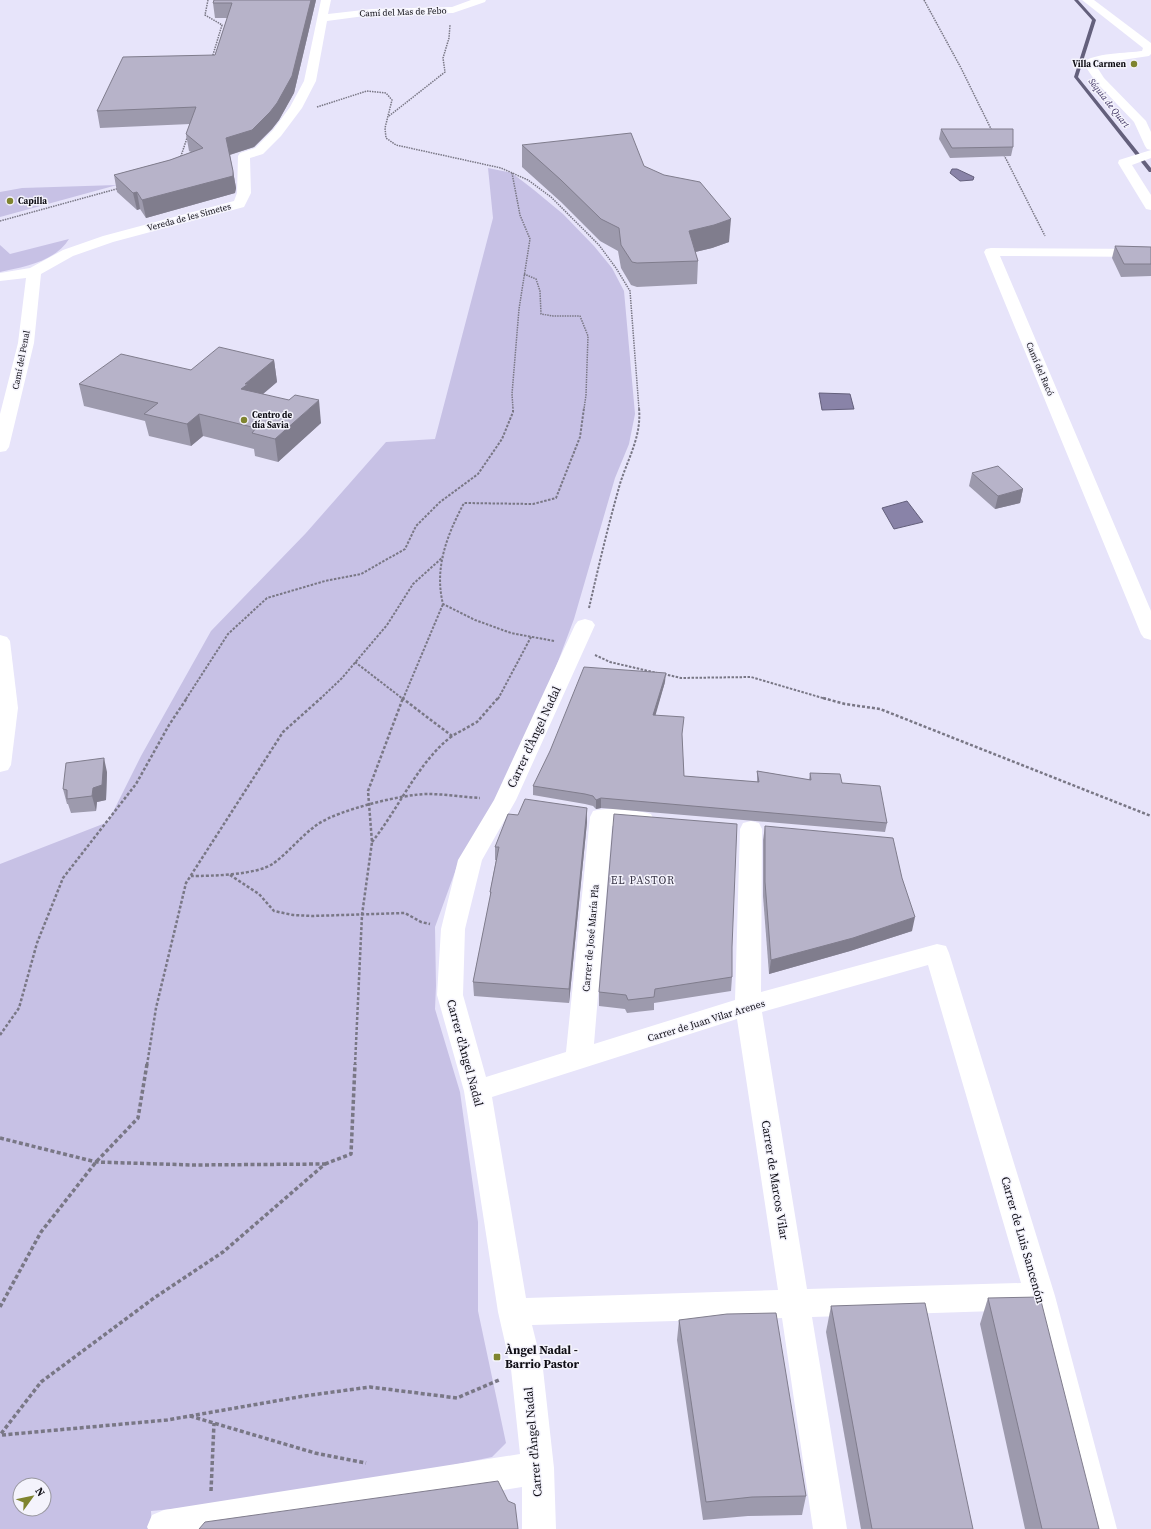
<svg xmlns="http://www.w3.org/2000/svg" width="1151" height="1529" font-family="'Source Serif 4',serif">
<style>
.green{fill:#c7c1e5;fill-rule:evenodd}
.water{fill:#8983a8;stroke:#64607c}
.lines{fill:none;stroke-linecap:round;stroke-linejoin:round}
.stream{fill:#64607c;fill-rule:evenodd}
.path-far3{stroke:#797785;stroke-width:1.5;stroke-dasharray:1.5 1;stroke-linecap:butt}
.path-far2{stroke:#797785;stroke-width:2;stroke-dasharray:2.5 1.5;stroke-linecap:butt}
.path-far1{stroke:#797785;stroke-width:2.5;stroke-dasharray:3 2;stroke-linecap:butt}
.path{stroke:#797785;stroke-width:3.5;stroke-dasharray:4 2.5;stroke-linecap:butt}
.street{fill:#fff;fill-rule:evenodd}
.wall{fill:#9d9aad}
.shaded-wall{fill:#807d8d}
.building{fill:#b7b3c9;stroke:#807d8d}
.poi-dot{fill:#7f842f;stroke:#f4f3fc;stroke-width:1.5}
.labels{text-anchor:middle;stroke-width:3;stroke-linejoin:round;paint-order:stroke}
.far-street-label{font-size:9px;fill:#0e0d14;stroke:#f4f3fc}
.far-poi-label{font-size:9px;font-weight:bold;fill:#0e0d14;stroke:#f4f3fc;text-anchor:start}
.far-water-label{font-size:9px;font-style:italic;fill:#332758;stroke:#f4f3fc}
.street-label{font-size:10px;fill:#0e0d14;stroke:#f4f3fc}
.neighbourhood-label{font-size:11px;letter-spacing:1px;fill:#393647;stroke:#f4f3fc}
.near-street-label{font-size:12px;fill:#0e0d14;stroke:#f4f3fc}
.near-poi-label{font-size:12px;font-weight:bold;fill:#0e0d14;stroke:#f4f3fc;text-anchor:start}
</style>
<rect width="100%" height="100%" fill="#e7e4fa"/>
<!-- green -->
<g class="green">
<path d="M488,168L512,173L534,190L563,214L594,246L612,268L624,291L635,414L629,444L615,478L574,619L512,784L460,858L435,927L436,986L435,1009L460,1092L478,1222V1311L506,1443L492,1457L300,1497L151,1511L152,1529H0V864L108,822L141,756L211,631L306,533L386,442L435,439L493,218ZM20,1485H44V1509H20Z"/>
<path d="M117,185L0,217V192L22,188Z"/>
<path d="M69,239C56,261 24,267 0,272V245L10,254Z"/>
</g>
<!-- water -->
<g class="water">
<path d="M952,169H957L974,177L973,180L960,181L950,173Z"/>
<path d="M819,393L850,394L854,409L822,410Z"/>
<path d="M907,501L923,522L894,529L882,508Z"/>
</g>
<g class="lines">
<!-- stream -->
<path class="stream" d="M1074,0H1078L1096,20L1078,77L1151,168V172H1149L1074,77L1092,20Z"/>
<!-- path-far3 -->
<g class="path-far3">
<path d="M208,0L205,15L222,25L212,58"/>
<path d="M924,0L961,68L992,131"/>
<path d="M317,107L367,91L386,93L392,100L385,128L386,138L396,145L501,168L528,180L551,197L599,245L616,268L630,291L639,409"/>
<path d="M389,116L445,72L443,58L449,38L450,25"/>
<path d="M1004,155L1045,236"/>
<path d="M180,159L188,135"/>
<path d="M512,173L520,215L530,239L519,309L512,394L513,409"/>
<path d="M0,221L120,188"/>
<path d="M524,274L536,279L540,291L541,314L553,316H580L588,336L586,395L584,409"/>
</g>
<!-- path-far2 -->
<g class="path-far2">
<path d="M589,608C598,569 607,530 618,491C625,463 642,439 639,408"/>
<path d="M554,641L511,633L475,620L443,604C434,568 447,535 464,503L533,504L556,498L580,437L584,408"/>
<path d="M595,655L610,662L657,673"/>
<path d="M355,662L403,699"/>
<path d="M664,674L681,678L751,677L826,699"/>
<path d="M186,699L228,634L267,598L325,581L361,574L405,549L416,526L440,502L478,474L502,439L513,412V408"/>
<path d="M320,699L342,678L387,625L413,584L443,557"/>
<path d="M403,699L443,604"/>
<path d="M498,699L531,637"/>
</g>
<!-- path-far1 -->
<g class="path-far1">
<path d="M402,698L452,736L477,722L498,698"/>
<path d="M823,698L845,704L880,709L1151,816"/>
<path d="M372,842C399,808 418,762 452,736"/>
<path d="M230,875L259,894L274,911L293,915L312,916L405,913L421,922L430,924"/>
<path d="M191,876C211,876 258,875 274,863C290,851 302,835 318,824C339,810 402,794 428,794C445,794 463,797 480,798"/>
<path d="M0,1035L19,1008L37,943L63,878L136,784L169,725L187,698"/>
<path d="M147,1065L156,1008L186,883L283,732L321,698"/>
<path d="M355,1065L362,915L372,842L368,791L403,698"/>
</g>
<!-- path -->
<g class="path">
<path d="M0,1138L96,1162L193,1165L325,1164L223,1252L154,1298L41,1382L0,1435"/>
<path d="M325,1164L351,1154L355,1064"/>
<path d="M0,1307L41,1232L96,1162L138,1118L147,1064"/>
<path d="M190,1416L315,1453L366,1463"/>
<path d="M2,1435L167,1420L304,1396L370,1387L457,1398L499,1380"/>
<path d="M211,1491L214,1423"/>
</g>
<!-- street -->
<g class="street">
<path d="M321,0H331L328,14L372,9L452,7L471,0H486L485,2L453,13L372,15L327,21L316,81L302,108L281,136L263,154L250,158L251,193L244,207L113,242L73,256L41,274L34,343L9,447L6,451L0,452V414L18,343L26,278L0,281V273L30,268L63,250L103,236L234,201L237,193L238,156L240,153L255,148L273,130L290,107L304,81Z"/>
<path d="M1082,0H1094L1151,43V54L1149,56L1095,64L1104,78L1146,121L1151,132V150L1147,149L1145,146L1134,122L1096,82L1083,63C1091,53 1129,53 1142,51L1143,48Z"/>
<path d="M1151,150V158L1132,165L1151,195V210L1146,209L1118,163L1119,160Z"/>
<path d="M991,248L1151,249V257L1000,256L1151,611V640L1144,638L1141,634L984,252L986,249Z"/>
<path d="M585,619L592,621L595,625L516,800L482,860L465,929L463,995L486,1077L566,1052L590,817L593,811C608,807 636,810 651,814L654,820L651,826L643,828L612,826L594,1044L735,1000L740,829L743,823L751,821L759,823L762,829L761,992L937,944L946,946L949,953L1055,1296L1117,1529H1083L1028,1310L812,1317L847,1529H813L782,1318L532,1325L543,1369L554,1468L556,1529H522V1487L257,1529H148L147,1527L152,1515L164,1510L520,1454L511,1369L498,1312L464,1091L437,995L441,929L458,860L494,800L575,625L578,621ZM928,965L1021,1283L807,1289L762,1012ZM737,1019L778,1290L526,1298L492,1097Z"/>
<path d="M0,635L7,637L10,641L18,708L11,765L8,770L0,772Z"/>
</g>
</g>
<!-- wall -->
<g class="wall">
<path d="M316,0L294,93L279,120L272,129L254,147L230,155L236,188L235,193L146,218L140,209L137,210L117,192L114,175L170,160L191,152L189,151L186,134L190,124L100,128L97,111L215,55L227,18H215L213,3Z"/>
<path d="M941,129L1013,147L1011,156L950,158L939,139Z"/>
<path d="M522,145L644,166L729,242L712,248L695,252L698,261L697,284L637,287L631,285L621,268L618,251L600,241L561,202L522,167Z"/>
<path d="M1115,246L1151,247V276L1121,277L1112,258Z"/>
<path d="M274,360L277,382L263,394L321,423L278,462L255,456L254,449L203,436L191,446L149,436L145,421L84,406L79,384Z"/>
<path d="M972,473L1023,489L1020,503L995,509L969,486Z"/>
<path d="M665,682L655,715L682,736L684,776L757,782V771L809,780L810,773L842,783L887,823L885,832L601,808L596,809L593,806L585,804L533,795V786Z"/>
<path d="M107,772L106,800L97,802L96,811L71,813L68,804H67L63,789Z"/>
<path d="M587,808V822L569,1003L474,996L473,982L490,898V892L496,860H495V847L518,815Z"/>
<path d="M765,826L912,931L850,951L769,974L763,896V840Z"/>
<path d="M732,947V977L731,991L654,1003V1010L627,1013L625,1009L599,1006V992Z"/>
<path d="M988,1298L1099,1529H1025L980,1324Z"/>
<path d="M831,1306L973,1529H861L826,1332Z"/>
<path d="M679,1320L806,1496L802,1515L748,1516L703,1520L677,1340Z"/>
</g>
<!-- shaded-wall -->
<g class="shaded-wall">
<path d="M311,0H316L294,93L279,120L272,129L254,147L229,155L226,138Z"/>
<path d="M233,171L236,188L235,193L146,218L142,200Z"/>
<path d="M137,192L140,209L137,210L133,193Z"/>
<path d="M731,219L729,242L712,248L687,254L689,231Z"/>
<path d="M274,360L277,382L251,404L241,389L245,384Z"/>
<path d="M319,400L321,423L278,462L275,439Z"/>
<path d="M199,414L203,436L191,446L187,424Z"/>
<path d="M1023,489L1020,503L995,509L998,496Z"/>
<path d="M666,673L665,682L653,724V715Z"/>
<path d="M104,758L107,772L106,800L97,802L96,811L92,796L93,788Z"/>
<path d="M601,798V808L596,809V800Z"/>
<path d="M587,808V822L569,1003V989Z"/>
<path d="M915,917L912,931L850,951L769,974L771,960Z"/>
</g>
<!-- building -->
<g class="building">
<path d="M214,0H311L292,76L277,103L270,112L252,130L226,138L233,171V176L142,200L137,192L133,193L114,175L170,160L203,148L186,134L196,107L97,111L123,57L215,55L232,3H213Z"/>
<path d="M941,129H1013V147L952,148Z"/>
<path d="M631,133L644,166L664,175L700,182L731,219L714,225L689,231L698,261L637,263L632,262L621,245L619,228L601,219L561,180L522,145Z"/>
<path d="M1115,246L1151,247V264H1124Z"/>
<path d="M219,347L274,360L245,384H248L241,389L289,400L295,395L319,400L275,439L252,433L256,428L199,414L187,424L144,414L158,403L79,384L121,354L191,370Z"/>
<path d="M998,466L1023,489L998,496L972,473Z"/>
<path d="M584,667L666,673L653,715L684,717L682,734L684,776L759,782L757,771L811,780L810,773L840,774L842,783L880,786L887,823L601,798L596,800L593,796L585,794L533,786L550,751Z"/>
<path d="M104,758L102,785L93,788L92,796L67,799V790L63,789L66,763Z"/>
<path d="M525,799L587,808L569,989L473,982L491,892H490L499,847H495L508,814L518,815Z"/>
<path d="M614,814L737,824L732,947V977L655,989L654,997L628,1000L626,995L599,992Z"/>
<path d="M765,826L893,838L902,878L915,917L853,938L771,960L765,882Z"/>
<path d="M1040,1297L1099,1529H1042L988,1298Z"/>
<path d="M925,1303L973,1529H872L831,1306Z"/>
<path d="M776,1313L806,1496L752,1497L706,1502L679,1320L727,1314Z"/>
<path d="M498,1481L508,1501L515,1504L518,1529H199L205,1522Z"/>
</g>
<!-- markers -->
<g class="poi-dot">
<circle cx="1134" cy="64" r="4"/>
<circle cx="10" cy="201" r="4"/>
<circle cx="244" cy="420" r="4"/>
<rect x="493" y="1353" width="8" height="8" rx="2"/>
</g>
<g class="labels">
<!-- far-street labels -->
<g class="far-street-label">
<text transform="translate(403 12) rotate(-2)" y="3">Camí del Mas de Febo</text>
<text transform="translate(189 217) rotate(-15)" y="3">Vereda de les Simetes</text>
<text transform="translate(21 360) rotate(-79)" y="3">Camí del Penal</text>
<text transform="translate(1040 369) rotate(67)" y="3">Camí del Racó</text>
</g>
<!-- far-poi labels -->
<g class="far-poi-label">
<text x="1126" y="67" text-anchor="end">Villa Carmen</text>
<text x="18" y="204">Capilla</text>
<text x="252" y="418">Centro de<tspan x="252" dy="10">día Savia</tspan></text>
</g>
<!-- far-water labels -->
<g class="far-water-label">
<text transform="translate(1109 103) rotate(52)" y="3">Séquia de Quart</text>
</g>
<!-- street labels -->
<g class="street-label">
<text transform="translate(590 938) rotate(-85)" y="4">Carrer de José María Pla</text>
<text transform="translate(706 1020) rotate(-17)" y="4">Carrer de Juan Vilar Arenes</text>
</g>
<!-- neighbourhood labels -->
<g class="neighbourhood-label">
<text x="643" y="884">EL PASTOR</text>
</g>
<!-- near-street labels -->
<g class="near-street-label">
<text transform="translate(534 737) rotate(-65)" y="4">Carrer d'Àngel Nadal</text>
<text transform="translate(465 1053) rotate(75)" y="4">Carrer d'Àngel Nadal</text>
<text transform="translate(775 1180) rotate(81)" y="4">Carrer de Marcos Vilar</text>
<text transform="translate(1023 1240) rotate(74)" y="4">Carrer de Luis Sancenón</text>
<text transform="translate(533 1442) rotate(-95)" y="4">Carrer d'Àngel Nadal</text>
</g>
<!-- near-poi labels -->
<g class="near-poi-label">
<text x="505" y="1354">Àngel Nadal -<tspan x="505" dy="14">Barrio Pastor</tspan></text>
</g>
</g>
<!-- north arrow -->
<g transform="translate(32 1497) rotate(57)"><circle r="19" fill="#f4f3fc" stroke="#98979f"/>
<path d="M0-3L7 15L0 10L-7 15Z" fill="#7f842f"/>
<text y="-6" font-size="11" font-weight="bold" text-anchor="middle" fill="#0e0d14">N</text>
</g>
</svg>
